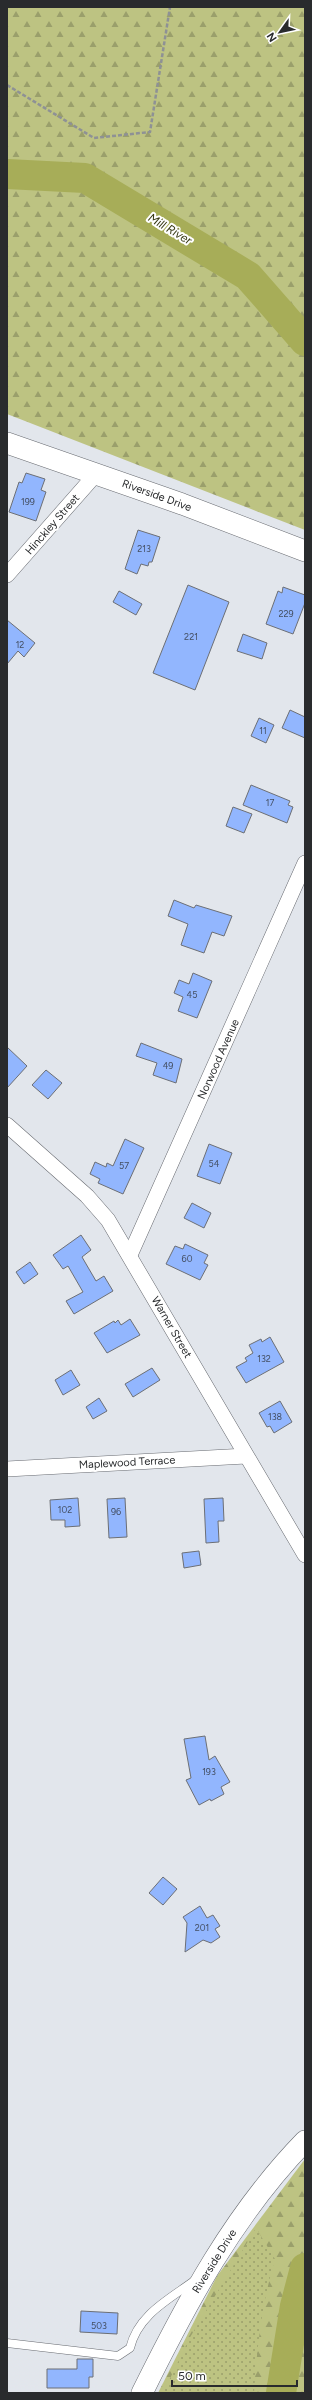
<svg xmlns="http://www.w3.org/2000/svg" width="312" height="2400" font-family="Figtree,sans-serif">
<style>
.forest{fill:url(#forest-firs)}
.park{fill:url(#park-dots)}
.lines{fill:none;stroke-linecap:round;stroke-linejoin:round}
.river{stroke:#a7ad58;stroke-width:30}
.building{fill:#92b6fe;stroke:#6c6f75}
.lane-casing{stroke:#686b71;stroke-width:9}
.street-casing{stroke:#686b71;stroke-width:16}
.secondary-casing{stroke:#686b71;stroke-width:22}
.path{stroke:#8e9195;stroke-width:2.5;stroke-dasharray:4 2;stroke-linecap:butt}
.lane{stroke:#fff;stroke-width:8}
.street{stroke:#fff;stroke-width:15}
.secondary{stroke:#fff;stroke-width:21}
.labels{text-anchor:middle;stroke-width:4;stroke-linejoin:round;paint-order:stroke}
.number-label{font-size:9px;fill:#434e61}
.street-label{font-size:11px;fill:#292b2d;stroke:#fff}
.water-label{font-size:12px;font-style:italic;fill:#373914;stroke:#fff}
</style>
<defs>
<pattern id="forest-firs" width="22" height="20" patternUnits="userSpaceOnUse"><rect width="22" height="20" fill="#bdc382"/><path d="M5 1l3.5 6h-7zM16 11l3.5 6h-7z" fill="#9a9f6b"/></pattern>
<pattern id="park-dots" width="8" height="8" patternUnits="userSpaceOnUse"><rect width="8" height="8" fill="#bdc382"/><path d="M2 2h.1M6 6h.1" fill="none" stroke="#9a9f6b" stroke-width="1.8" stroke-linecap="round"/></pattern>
</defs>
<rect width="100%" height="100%" fill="#e2e6ec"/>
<!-- forest -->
<g class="forest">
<path d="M7,7H305V530L7,414Z"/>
<path d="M305,2159V2393H158L217,2276Z"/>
</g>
<!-- park -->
<path class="park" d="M256,2228L275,2259C262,2303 257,2347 254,2393H163L189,2339Z"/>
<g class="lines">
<!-- river -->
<g class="river">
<path d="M7,174L85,178L248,276L305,341"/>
<path d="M281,2393L295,2306L305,2268"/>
</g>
</g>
<!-- building -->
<g class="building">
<path d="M26,473L45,479L41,490L46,492L36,521L9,512L19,482L22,483Z"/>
<path d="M138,530L160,537L152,562H149L148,566L141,564L137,574L125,569Z"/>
<path d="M188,585L229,602L195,690L153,673Z"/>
<path d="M283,587L305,595V603L293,634L266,624L278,591L282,593Z"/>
<path d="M119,591L142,604L136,615L113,602Z"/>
<path d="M7,620L35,643L24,657L18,651L7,664Z"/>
<path d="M243,634L267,643L262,659L237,651Z"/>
<path d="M290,710L305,717V738L282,728Z"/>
<path d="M259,718L274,725L266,743L251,736Z"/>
<path d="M251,785L290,801L288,805L293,807L287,823L243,805Z"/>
<path d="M233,807L252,814L244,833L226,826Z"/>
<path d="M174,900L194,908L196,905L232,916L224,936L212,932L204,953L181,945L188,924L168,916Z"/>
<path d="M193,973L212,981L197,1018L178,1011L183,997L174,993L179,980L189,984Z"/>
<path d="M141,1043L182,1059L176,1083L153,1075L157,1063L136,1056Z"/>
<path d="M7,1047L27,1066L7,1088Z"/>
<path d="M46,1070L62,1083L48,1099L32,1085Z"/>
<path d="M125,1139L144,1148L123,1194L98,1183L100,1179L90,1174L95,1162L106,1167L107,1163L113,1166Z"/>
<path d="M209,1144L232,1153L220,1184L197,1176Z"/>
<path d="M192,1203L211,1213L204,1228L184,1218Z"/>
<path d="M81,1235L91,1250L82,1257L96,1281L104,1276L113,1291L74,1314L66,1301L83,1292L68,1266L63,1269L53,1255Z"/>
<path d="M185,1244L208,1255L204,1263L208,1265L200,1280L166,1264L175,1246L183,1249Z"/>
<path d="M30,1262L38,1274L24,1284L16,1272Z"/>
<path d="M130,1319L140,1335L107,1353L94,1333L114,1321L115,1323L118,1320L121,1325Z"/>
<path d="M270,1337L284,1362L246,1383L236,1367L247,1361L245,1358L253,1353L249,1345L261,1339L262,1342Z"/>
<path d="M152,1368L160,1380L133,1397L125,1384Z"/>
<path d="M71,1370L80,1385L63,1395L55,1380Z"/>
<path d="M99,1398L107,1411L93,1419L86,1407Z"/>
<path d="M280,1401L292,1422L274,1433L270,1426L267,1427L259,1413Z"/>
<path d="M78,1498L80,1526L65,1527V1520H51L50,1500Z"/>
<path d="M125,1498L127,1537L109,1538L107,1499Z"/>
<path d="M223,1498L224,1521H218L219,1542L206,1543L204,1499Z"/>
<path d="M199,1551L201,1565L184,1568L182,1553Z"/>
<path d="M205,1736L209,1760L215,1756L230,1782L221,1787L224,1794L211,1801L210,1799L199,1805L186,1780L191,1778L184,1739Z"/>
<path d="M163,1877L177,1889L163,1905L149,1893Z"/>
<path d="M200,1906L207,1918L213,1915L220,1926L215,1929L220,1937L211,1943L203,1940L185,1952L187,1923L183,1917Z"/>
<path d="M81,2311L118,2313L117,2334L80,2332Z"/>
<path d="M77,2359H93V2377H89V2388H47V2369H77Z"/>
</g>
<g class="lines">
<!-- lane casing -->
<g class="lane-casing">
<path id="lane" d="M7,2343L118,2356L130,2348C138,2315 168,2300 194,2281"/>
</g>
<!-- street casing -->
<g class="street-casing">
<g id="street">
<path d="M7,575L96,474"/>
<path d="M7,1125L87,1196L108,1220L305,1555"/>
<path d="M130,1255L305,863"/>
<path d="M7,1469L246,1456"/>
</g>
</g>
<!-- secondary casing -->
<g class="secondary-casing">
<g id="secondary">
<path d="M7,443L182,504L305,551"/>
<path d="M142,2393C187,2302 234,2214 305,2141"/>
</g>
</g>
<!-- path -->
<path class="path" d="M7,85L94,138L150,132L170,7"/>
<!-- lane -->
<use href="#lane" class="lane"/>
<!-- street -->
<use href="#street" class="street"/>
<!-- secondary -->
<use href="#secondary" class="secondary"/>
</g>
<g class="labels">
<!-- number labels -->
<g class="number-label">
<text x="28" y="505">199</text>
<text x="144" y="552">213</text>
<text x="286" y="617">229</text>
<text x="191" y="640">221</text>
<text x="20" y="648">12</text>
<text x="263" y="734">11</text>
<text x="270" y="806">17</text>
<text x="192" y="998">45</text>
<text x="168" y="1069">49</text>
<text x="214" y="1167">54</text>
<text x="124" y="1169">57</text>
<text x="187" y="1262">60</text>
<text x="264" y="1362">132</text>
<text x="275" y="1420">138</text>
<text x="65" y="1513">102</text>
<text x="116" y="1515">96</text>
<text x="209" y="1775">193</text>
<text x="202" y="1931">201</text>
<text x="99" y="2329">503</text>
</g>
<!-- street labels -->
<g class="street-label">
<text transform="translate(157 495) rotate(20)" y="4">Riverside Drive</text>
<text transform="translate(52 524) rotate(-49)" y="4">Hinckley Street</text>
<text transform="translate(218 1059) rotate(-66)" y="4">Norwood Avenue</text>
<text transform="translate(172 1327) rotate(60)" y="4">Warner Street</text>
<text transform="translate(127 1462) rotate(-3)" y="4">Maplewood Terrace</text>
<text transform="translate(214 2261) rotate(-58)" y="4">Riverside Drive</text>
</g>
<!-- water labels -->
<g class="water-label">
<text transform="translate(170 229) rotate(31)" y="4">Mill River</text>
</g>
</g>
<!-- border -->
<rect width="312" height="2400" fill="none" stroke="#292b2d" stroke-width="16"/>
<!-- north arrow -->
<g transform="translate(280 32) rotate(237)" stroke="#ffffff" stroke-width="3" paint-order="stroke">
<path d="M0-3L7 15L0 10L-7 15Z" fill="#292b2d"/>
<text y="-6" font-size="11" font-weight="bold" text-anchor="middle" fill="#292b2d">N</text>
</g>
<!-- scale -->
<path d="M172 2380v6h125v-6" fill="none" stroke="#292b2d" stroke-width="2"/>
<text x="178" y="2380" font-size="12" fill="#292b2d" stroke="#ffffff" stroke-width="3" paint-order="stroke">50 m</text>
</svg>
